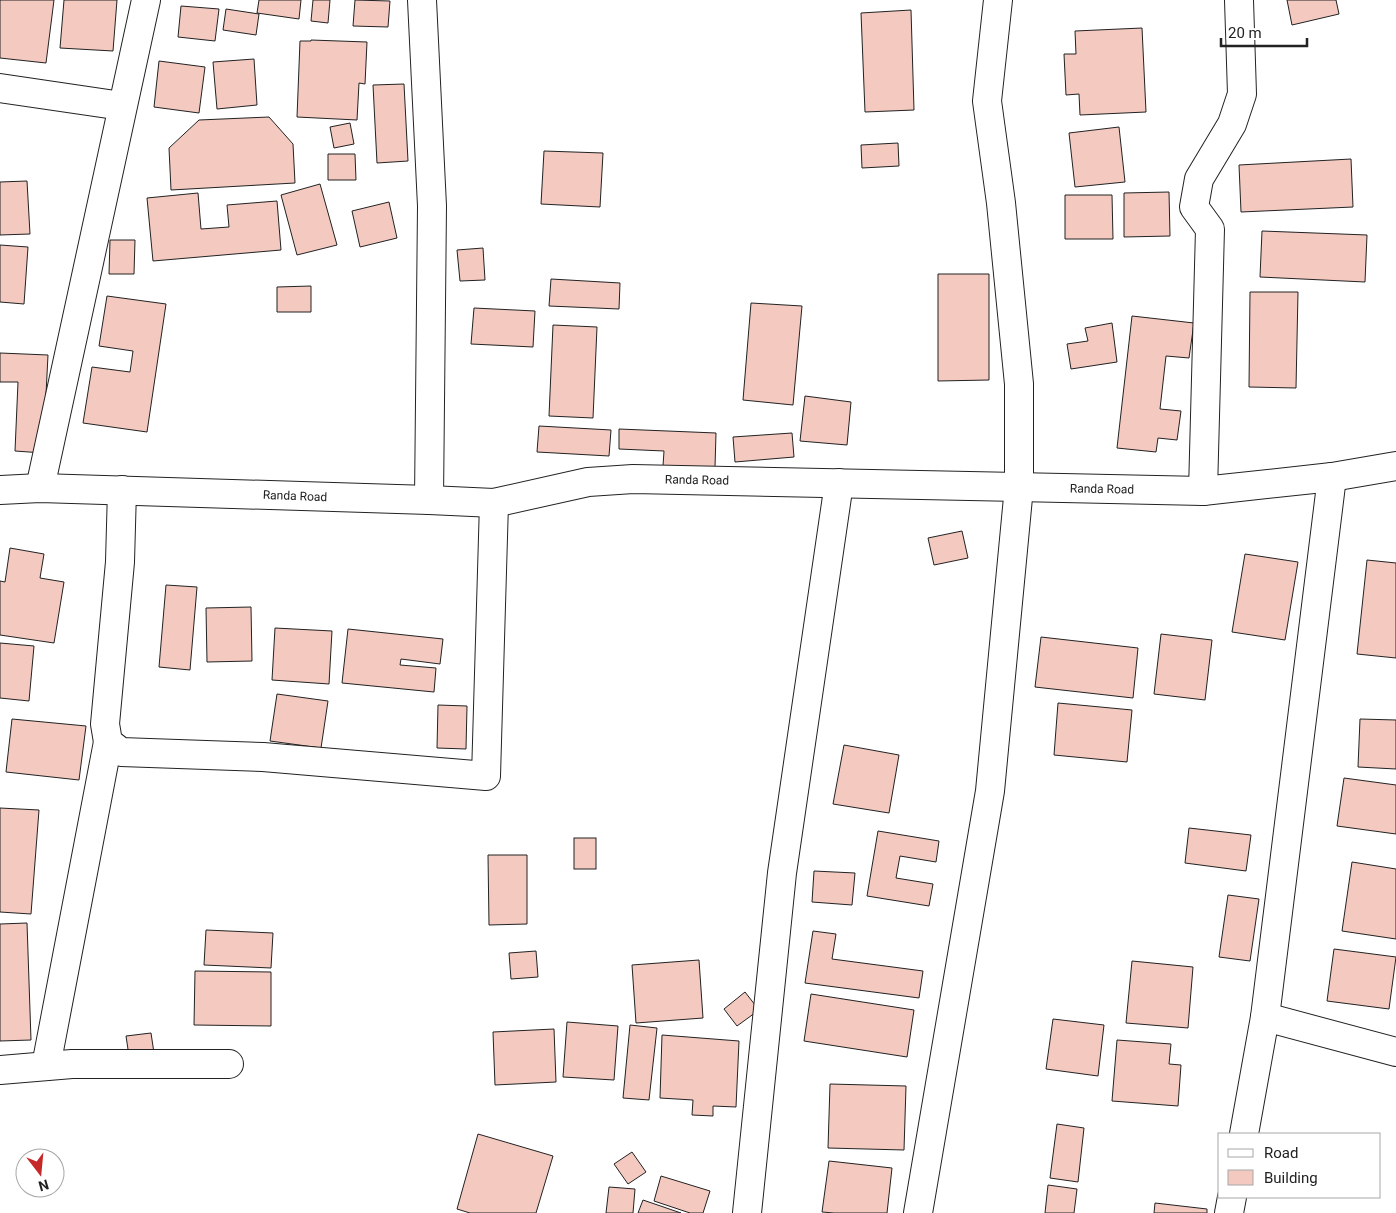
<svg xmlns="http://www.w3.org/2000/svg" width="1396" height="1213" font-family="Roboto,sans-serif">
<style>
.building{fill:#f3c9c0;stroke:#222}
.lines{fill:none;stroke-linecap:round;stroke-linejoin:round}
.minor-casing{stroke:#222;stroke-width:30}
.minor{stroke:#fff;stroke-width:28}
.labels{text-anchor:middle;stroke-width:4;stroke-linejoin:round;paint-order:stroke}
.street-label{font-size:12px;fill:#222;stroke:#fff}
</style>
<rect width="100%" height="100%" fill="#fff"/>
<!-- building -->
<g class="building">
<path d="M0,0H54L46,63L0,58Z"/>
<path d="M64,0H117L113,51L60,48Z"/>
<path d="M259,0H301L299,19L257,13Z"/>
<path d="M313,0H330L328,23L311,21Z"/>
<path d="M355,0L390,1L388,27L353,26Z"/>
<path d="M1287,0H1336L1339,14L1292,25Z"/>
<path d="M181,6L219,9L215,41L178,37Z"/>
<path d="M226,9L259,14L256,35L223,30Z"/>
<path d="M911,10L914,110L865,112L861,13Z"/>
<path d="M1142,28L1146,112L1080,115L1079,94L1066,95L1064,54H1076L1075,31Z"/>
<path d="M311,40L367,42L365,84L359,83L357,120L297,117L300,41H311Z"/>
<path d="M254,59L257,105L217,109L213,62Z"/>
<path d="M159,61L205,67L199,113L154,107Z"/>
<path d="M404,84L408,161L377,163L373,85Z"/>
<path d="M269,117L293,144L295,183L171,190L169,148L199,120Z"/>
<path d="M350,123L354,144L334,148L330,127Z"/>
<path d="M1119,127L1125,182L1075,187L1069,133Z"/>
<path d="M898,143L899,166L862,168L861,145Z"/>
<path d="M544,151L603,153L600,207L541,204Z"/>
<path d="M328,154H355L356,180H328Z"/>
<path d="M1351,159L1353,207L1241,212L1239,165Z"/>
<path d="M27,181L30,234L0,235V182Z"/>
<path d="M320,184L337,245L297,255L281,195Z"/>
<path d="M1169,192L1170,236L1124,237V193Z"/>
<path d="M198,193L201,229L229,227L227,205L277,201L281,250L153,261L147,198Z"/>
<path d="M1065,195H1112L1113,239H1065Z"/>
<path d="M389,202L397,238L360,247L352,211Z"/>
<path d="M1262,231L1367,235L1365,282L1260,277Z"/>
<path d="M110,240H135L134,274H109Z"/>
<path d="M0,245L28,247L24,304L0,302Z"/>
<path d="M483,248L485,280L460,281L457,250Z"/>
<path d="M938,274H989V380L938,381Z"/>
<path d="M551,279L620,283L619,309L549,306Z"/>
<path d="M311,286V312H277V287Z"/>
<path d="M1250,292H1298L1296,388L1249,387Z"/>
<path d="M107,296L166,304L147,432L83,423L92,367L130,372L133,351L99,346Z"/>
<path d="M751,303L802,306L793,405L743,400Z"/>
<path d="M474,308L535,311L533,347L471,344Z"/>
<path d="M1132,316L1194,323L1189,358L1166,356L1160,409L1181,411L1177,440L1158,438L1156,452L1117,448Z"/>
<path d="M1112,323L1117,362L1071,369L1067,344L1088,341L1085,328Z"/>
<path d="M553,325L597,327L593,418L549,416Z"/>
<path d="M0,353L48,355L43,453L15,451L18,382H0Z"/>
<path d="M805,396L851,402L847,445L800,441Z"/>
<path d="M539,426L611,430L609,456L537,452Z"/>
<path d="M619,429L716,433L715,467L663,466L664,451L619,449Z"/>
<path d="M792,433L794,457L735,462L733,437Z"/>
<path d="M962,531L968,558L934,565L928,538Z"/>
<path d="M10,548L44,554L40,578L64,582L54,643L0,635V581L5,582Z"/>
<path d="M1245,554L1298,562L1285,640L1232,632Z"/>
<path d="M1367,560L1396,563V658L1357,654Z"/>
<path d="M166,585L197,587L190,670L159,667Z"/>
<path d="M251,607L252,661L207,662L206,608Z"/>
<path d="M275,628L332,631L329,684L272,680Z"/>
<path d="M348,629L443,639L440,664L401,659L400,665L436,668L434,692L342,683Z"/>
<path d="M1161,634L1212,640L1205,700L1154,694Z"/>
<path d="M1041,637L1138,648L1133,698L1035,687Z"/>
<path d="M0,643L34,646L29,701L0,698Z"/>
<path d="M277,694L328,701L321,748L270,741Z"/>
<path d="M1058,703L1132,710L1127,762L1054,755Z"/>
<path d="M438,705L467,706L466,749L437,748Z"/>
<path d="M12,719L86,726L79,780L6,772Z"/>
<path d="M1360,719L1396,720V769L1358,767Z"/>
<path d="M844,745L899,755L889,813L833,804Z"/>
<path d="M1344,778L1396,785V834L1337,826Z"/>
<path d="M0,808L39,810L31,914L0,912Z"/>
<path d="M1189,828L1251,835L1246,871L1185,863Z"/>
<path d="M878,831L939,841L936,862L900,856L896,878L933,884L929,906L867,896Z"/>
<rect x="574" y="838" width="22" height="31"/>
<path d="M488,855H527V924L489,925Z"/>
<path d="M1352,862L1396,869V939L1342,931Z"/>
<path d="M814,871L855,873L852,905L812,902Z"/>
<path d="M1228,895L1259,899L1250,961L1219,957Z"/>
<path d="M27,923L31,1040L0,1041V924Z"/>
<path d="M206,930L273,933L271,968L204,965Z"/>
<path d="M813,931L836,934L832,959L923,971L919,998L805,983Z"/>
<path d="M1334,949L1396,957L1389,1009L1327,1001Z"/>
<path d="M536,951L538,977L511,979L509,953Z"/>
<path d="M699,960L703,1018L636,1023L632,965Z"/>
<path d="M1132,961L1193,967L1188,1028L1126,1023Z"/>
<path d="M195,971L271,972V1026L194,1025Z"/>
<path d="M745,992L759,1010L737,1026L724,1009Z"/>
<path d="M811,994L914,1010L907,1057L804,1041Z"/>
<path d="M1053,1019L1104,1025L1098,1076L1046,1069Z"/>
<path d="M567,1022L618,1026L614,1080L563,1077Z"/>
<path d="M630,1025L657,1028L649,1100L623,1098Z"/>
<path d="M554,1029L556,1082L495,1085L493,1032Z"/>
<path d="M151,1033L154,1053L129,1056L126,1036Z"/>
<path d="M662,1035L739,1041L736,1107L713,1106V1116L692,1115L693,1100L660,1098Z"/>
<path d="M1117,1040L1171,1044L1169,1064L1181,1065L1178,1106L1112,1101Z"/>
<path d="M830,1084L906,1086L904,1150L828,1148Z"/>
<path d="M1057,1124L1084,1128L1078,1182L1050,1178Z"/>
<path d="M478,1134L553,1156L536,1213H470L457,1209Z"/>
<path d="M632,1152L646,1172L628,1184L614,1164Z"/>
<path d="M829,1161L892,1168L887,1213H834L822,1212Z"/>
<path d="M661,1176L710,1191L703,1213H690L654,1201Z"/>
<path d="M1048,1185L1077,1189L1074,1213H1045Z"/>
<path d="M609,1187L635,1189L633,1213H606Z"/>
<path d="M643,1200L681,1213H638Z"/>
<path d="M1155,1203L1207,1209V1213H1154Z"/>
</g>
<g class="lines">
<!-- minor casing -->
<g class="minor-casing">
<g id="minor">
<path d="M422,0L432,206L429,500"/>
<path d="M0,88L122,106"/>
<path d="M40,488L146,0"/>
<path d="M0,490L40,488L429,500L494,503L588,482L633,479L1203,491L1332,477L1396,466"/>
<path d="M122,490L120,562L105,724L108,742L121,752L263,757L486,776L494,503"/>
<path d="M1203,491L1210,229L1194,207L1199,179L1232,124L1242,94L1239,0"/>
<path d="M1265,1017L1396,1052"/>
<path d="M46,1066L108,742"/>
<path d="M0,1070L72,1064H229"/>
<path d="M1244,1134L1265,1017L1332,477"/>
<path d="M747,1213L782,873L839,483"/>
<path d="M918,1213L990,791L1019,487V384L1001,203L987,101L998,0"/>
<path d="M1229,1213L1232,1197"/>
</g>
</g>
<!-- minor -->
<use href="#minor" class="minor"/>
</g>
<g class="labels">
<!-- street labels -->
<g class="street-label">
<text transform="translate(697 480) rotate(1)" y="4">Randa Road</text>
<text transform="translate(1102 489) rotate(1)" y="4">Randa Road</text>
<text transform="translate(295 496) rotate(2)" y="4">Randa Road</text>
</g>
</g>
<!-- legend -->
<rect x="1218" y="1133" width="162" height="65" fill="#ffffff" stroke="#a7a7a7"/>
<rect x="1228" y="1149" width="25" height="8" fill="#ffffff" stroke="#a7a7a7"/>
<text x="1264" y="1158" font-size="15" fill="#222222">Road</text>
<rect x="1228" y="1170" width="25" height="15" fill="#f3c9c0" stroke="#a7a7a7"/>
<text x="1264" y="1183" font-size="15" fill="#222222">Building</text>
<!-- north arrow -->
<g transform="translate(40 1173) rotate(164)"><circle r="24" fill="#ffffff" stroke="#a7a7a7"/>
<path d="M0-4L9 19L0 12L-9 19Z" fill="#c62828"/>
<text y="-8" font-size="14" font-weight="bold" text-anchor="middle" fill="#222222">N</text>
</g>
<!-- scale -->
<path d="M1221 38v8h86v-8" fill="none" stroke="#222222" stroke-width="2.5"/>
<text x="1228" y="38" font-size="15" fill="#222222" stroke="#ffffff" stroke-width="4" paint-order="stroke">20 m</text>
</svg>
